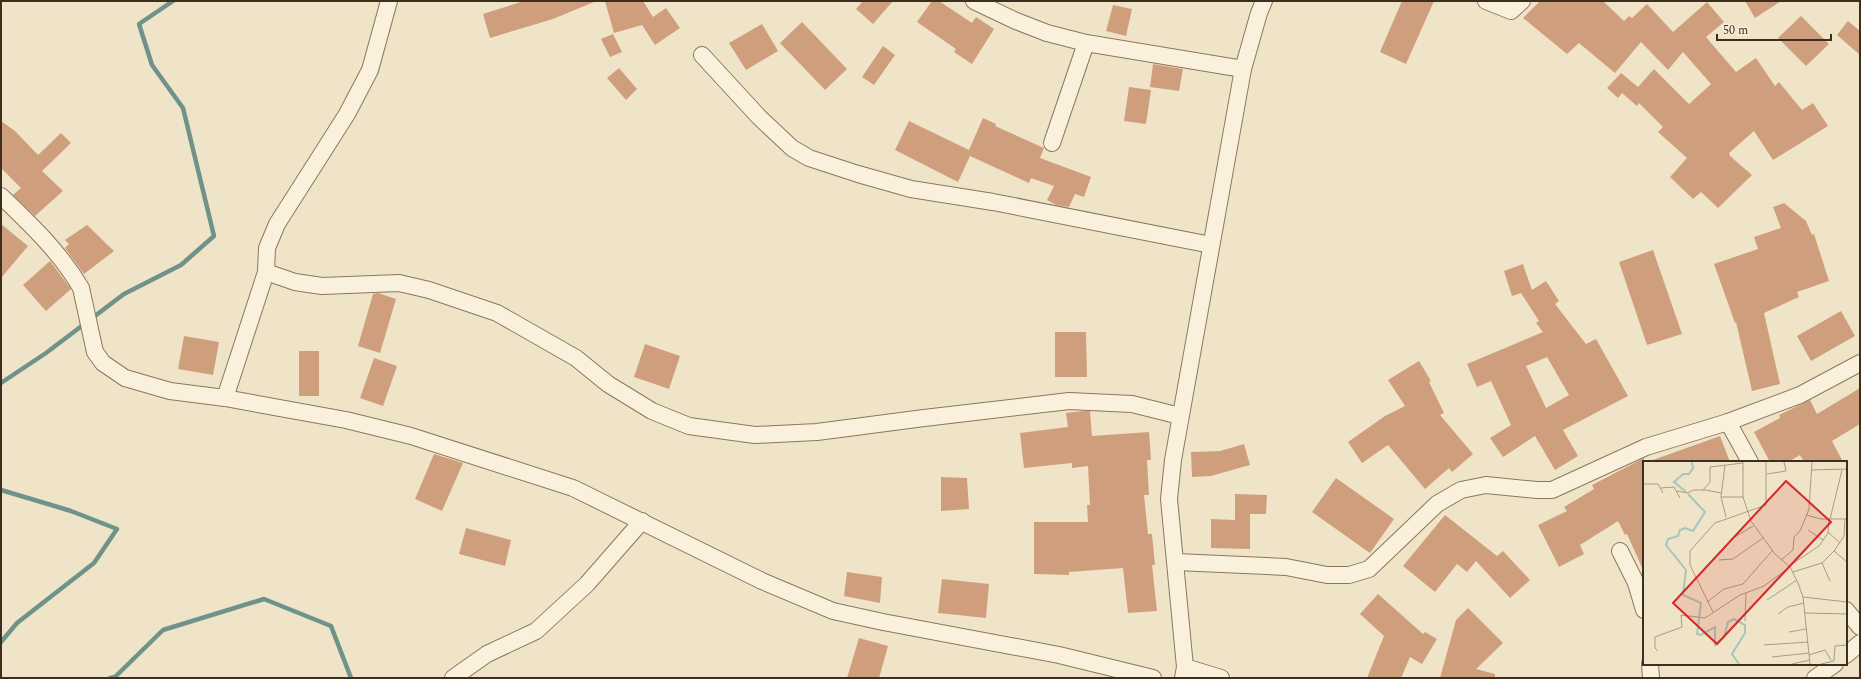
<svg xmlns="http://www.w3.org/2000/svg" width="1861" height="679" font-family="Spectral,serif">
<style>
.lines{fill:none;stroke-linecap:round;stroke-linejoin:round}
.stream{stroke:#6f938a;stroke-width:4.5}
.building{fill:#cf9f7d;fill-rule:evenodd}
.street-casing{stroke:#8d765c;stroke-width:18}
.street{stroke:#faf1dc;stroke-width:16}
.inset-river{fill:none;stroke:#a9c4bc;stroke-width:2}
.inset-road{fill:none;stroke:#a89b85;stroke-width:1}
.view{fill:#d62828;fill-opacity:0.15;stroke:#d62828;stroke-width:2}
.inset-edge{fill:none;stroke:#3d2e20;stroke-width:2}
</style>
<rect width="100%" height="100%" fill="#f0e4c8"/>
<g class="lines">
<!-- stream -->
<g class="stream">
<path d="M1,383L46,353L124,294L181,265L214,236L183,108L152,65L139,24L173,1"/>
<path d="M1,490L71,511L117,529L94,563L17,623L1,642"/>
<path d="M110,678L115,677L163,630L264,599L331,626L351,678"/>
</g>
</g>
<!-- building -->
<g class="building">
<path d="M524,1H594V2L553,19L490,38L483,14Z"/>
<path d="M605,1H643L653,17L666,8L680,28L655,45L642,25L614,33Z"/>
<path d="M863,1H893L873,24L856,9Z"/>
<path d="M932,1H939L972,23L976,17L994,29L972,64L954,52L956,49L917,22Z"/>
<path d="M1402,1H1434L1406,64L1380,52Z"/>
<path d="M1540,1H1603L1624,21L1629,16L1632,18L1647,4L1673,32L1707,2L1724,22L1706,37L1736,72L1756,58L1775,86L1779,82L1802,110L1813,103L1828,126L1773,160L1754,131L1729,153L1730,156L1752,175L1718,208L1701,192L1693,199L1670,177L1687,158L1658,132L1663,127L1639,103L1637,106L1622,93L1618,98L1607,88L1621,73L1638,87L1654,69L1689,104L1711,84L1683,52L1668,70L1641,42L1615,73L1579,43L1567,54L1523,18Z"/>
<path d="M1745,1H1781L1755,18Z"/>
<path d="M1113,5L1132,9L1126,36L1106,31Z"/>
<path d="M1801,16L1829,44L1806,66L1778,38Z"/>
<path d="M1848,21L1860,31V55L1837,35Z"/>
<path d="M802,22L847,69L825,90L780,43Z"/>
<path d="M762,24L778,51L746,70L729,43Z"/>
<path d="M613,34L622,52L610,57L601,39Z"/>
<path d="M883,46L895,55L874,85L862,77Z"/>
<path d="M1153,64L1183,69L1179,91L1150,87Z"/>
<path d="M619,68L637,89L626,100L607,78Z"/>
<path d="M1129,87L1151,90L1146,124L1124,121Z"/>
<path d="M983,118L996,124L995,126L1044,148L1040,158L1091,177L1084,197L1075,194L1069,207L1056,205L1047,200L1054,186L1031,178L1029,183L970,156L958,182L895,150L909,121L969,150Z"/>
<path d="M1,121L15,131L38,155L61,133L71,143L42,171L63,191L35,216L13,195L21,188L1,168Z"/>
<path d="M1784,203L1806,221L1812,235L1814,234L1829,281L1797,292L1799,297L1764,313L1780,384L1752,391L1736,322L1735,323L1714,264L1758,249L1754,237L1781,228L1773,207Z"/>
<path d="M1,224L28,246L1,278Z"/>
<path d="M87,225L114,251L84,274L65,248L69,244L65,240Z"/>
<path d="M1653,250L1682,334L1647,345L1619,262Z"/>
<path d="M50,261L71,289L46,311L23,285Z"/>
<path d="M1523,264L1532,290L1546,281L1559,301L1555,304L1586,344L1596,339L1628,396L1563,430L1578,456L1555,470L1535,436L1503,457L1490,438L1511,425L1491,381L1477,387L1467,364L1543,332L1536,323L1539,321L1521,293L1512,296L1504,271ZM1547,357L1569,395L1546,408L1526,366Z"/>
<path d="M378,293L396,299L380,353L358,346L373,294Z"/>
<path d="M1841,311L1855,336L1811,361L1797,336Z"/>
<path d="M1055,332H1086L1087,377H1055Z"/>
<path d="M184,336L219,342L213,375L178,369Z"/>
<path d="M645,344L680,356L669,389L634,377Z"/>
<rect x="299" y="351" width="20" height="45"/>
<path d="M374,358L397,366L383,406L360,398Z"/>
<path d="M1419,361L1431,381L1429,382L1444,413L1440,415L1473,454L1452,472L1449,468L1425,489L1388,445L1362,463L1348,442L1385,416L1405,406L1388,380Z"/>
<path d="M1860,388V424L1832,441L1843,462H1804L1800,455L1788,462H1770L1754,432L1780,418L1779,415L1810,400L1817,414Z"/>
<path d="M1083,411H1090L1092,436L1149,432L1151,460H1147L1149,495H1144L1148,534H1152L1155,565H1152L1157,611L1128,613L1123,568L1069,572V575L1034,574V522H1088L1087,505H1090L1088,466L1072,468V463L1024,468L1020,433L1068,427L1066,413Z"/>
<path d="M1720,436L1730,462H1653V460Z"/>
<path d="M1244,444L1250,465L1211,476L1192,477L1191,452L1220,451Z"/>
<path d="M434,454L463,463L442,511L415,499Z"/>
<path d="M1644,458V572L1627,534L1625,535L1618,521L1580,545L1584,554L1559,567L1538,525L1567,511L1564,507L1594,489L1592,485Z"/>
<path d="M941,477L967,478L969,509L941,511Z"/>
<path d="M1336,478L1394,519L1370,553L1312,512Z"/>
<path d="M1235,494L1267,495L1266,514H1250V549L1211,548V519L1235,520Z"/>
<path d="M1445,515L1497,556L1503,551L1530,580L1510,598L1476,561L1467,572L1457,564L1435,592L1403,566Z"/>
<path d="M466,528L511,540L505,566L459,554Z"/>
<path d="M847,572L882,577L880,603L844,596Z"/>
<path d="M942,579L989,584L986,618L938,613Z"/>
<path d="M1378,594L1423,634L1425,632L1437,639L1422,664L1410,657L1401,678H1367L1384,636L1360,614Z"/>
<path d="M1468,608L1503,643L1476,669L1495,674V678H1440L1456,620Z"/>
<path d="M859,638L888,646L879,678H847Z"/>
</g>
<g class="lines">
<!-- street casing -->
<g class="street-casing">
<g id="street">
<path d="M974,1L1016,21L1047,33L1086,43L1243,69"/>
<path d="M1486,1L1511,11L1522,1"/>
<path d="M702,55L759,117L792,148L809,158L858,174L911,189L993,202L1211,245"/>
<path d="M1052,143L1086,43"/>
<path d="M1,196C31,225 60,252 81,288L95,352L103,363L125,378L170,391L225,398L346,420L411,436L573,488L762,581L833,611L883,622L1059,655L1153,678"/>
<path d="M266,272L295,282L322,286L399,283L429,290L497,313L576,358L608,384L652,411L689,426L755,435L817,432L924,418L1069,401L1132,404L1180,416"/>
<path d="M225,398L266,272L267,248L277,224L347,114L370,70L389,1"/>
<path d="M1728,422L1750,462"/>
<path d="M1620,551L1636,583L1644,610"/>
<path d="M1176,562L1286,567L1327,575H1349L1369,569L1437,504L1461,490L1486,485L1537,490H1552L1646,447L1728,422L1800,395L1860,363"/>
<path d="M1846,610L1860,627"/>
<path d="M1846,655L1860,643"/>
<path d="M1650,664L1651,678"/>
<path d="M1185,667L1221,678"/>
<path d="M453,678L487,654L536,631L587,584L642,521"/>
<path d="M1183,678L1185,667L1169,499L1173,460L1243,69L1259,13L1264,1"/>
<path d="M1815,678L1835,664"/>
</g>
</g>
<!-- street -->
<use href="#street" class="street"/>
</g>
<!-- overview -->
<g transform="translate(1643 461)">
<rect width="204" height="204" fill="#f0e4c8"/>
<path class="inset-river" d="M43,31L31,21L40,13H46L50,7L49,1M45,33L62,51L50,70L42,67L37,69L35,75L25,78L23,84L43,109L40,134L58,142L54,173L58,174L72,166V184L81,176L85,161L91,158L102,164V172L89,193L96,203"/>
<path class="inset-road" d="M100,1V36L108,60L132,93L147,106L155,122L160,136L167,203M82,4L78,36L83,56M169,9L204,8M124,13L143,10L141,1M0,23H15L20,32M18,27L31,26L37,37M60,29L67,21V6L100,2M34,30L45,32L50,29H63L78,32M78,36H100M163,54L178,58H204M187,58L199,9M165,69L180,79M185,71L197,82M87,79L110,65M191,90L201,75L202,58M76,99L90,98L120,77M138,99L150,89L151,76L157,70L166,48L169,1M179,102L191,90L204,101M146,105L176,85L185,72L186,58M150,111L179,102L187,120M160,136L204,141M124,139L154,119M64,141L81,128L100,123L129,90M70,151L47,104V90L72,62L123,44V1M162,152L204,153M135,153L145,146L161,142M102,160L103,132M146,171L163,168M121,184L165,181M15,190L12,187V176L39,166L38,154L62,157L97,134L121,125L147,106M166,194L182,189L188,199M129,196L166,192M149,203L167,199M178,203L191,200L192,185L204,184"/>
<path class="view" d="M143,20L188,61L74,183L30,142Z"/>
<rect width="204" height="204" class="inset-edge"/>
</g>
<!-- border -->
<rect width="1861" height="679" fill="none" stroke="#3d2e20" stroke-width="4"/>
<!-- scale -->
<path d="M1717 34v6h114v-6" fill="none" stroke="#3d2e20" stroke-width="2"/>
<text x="1723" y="34" font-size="12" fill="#3d2e20" stroke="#f7eed8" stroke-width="3" paint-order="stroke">50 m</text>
</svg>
